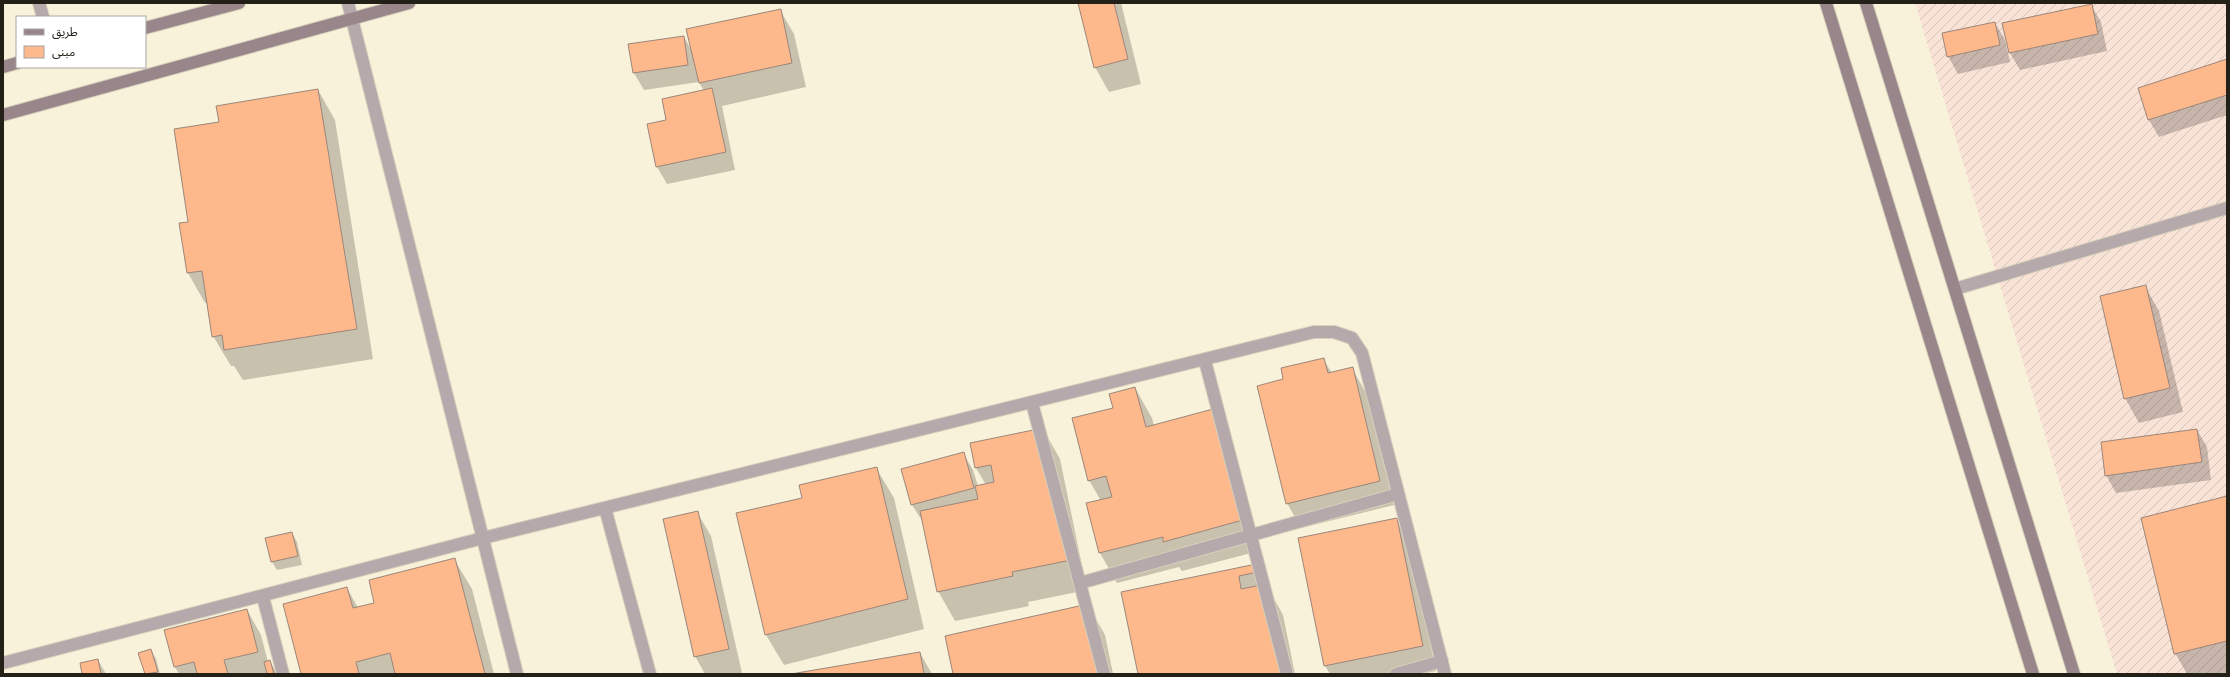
<svg xmlns="http://www.w3.org/2000/svg" width="2230" height="677" font-family="'Crimson Pro','Noto Sans Arabic',serif">
<style>
.industrial{fill:url(#industrial-furrows)}
.shadow{fill:#0003}
.building{fill:#fdb88c;stroke:#9c8679}
.lines{fill:none;stroke-linecap:round;stroke-linejoin:round}
.minor-casing{stroke:#d7d0bb;stroke-width:14}
.tertiary-casing{stroke:#d7d0bb;stroke-width:14}
.secondary-casing{stroke:#d7d0bb;stroke-width:14}
.minor{stroke:#b5a9ac;stroke-width:12}
.tertiary{stroke:#b5a9ac;stroke-width:12}
.secondary{stroke:#98868a;stroke-width:12}
</style>
<defs>
<pattern id="industrial-furrows" width="10" height="10" patternUnits="userSpaceOnUse"><rect width="10" height="10" fill="#f9e3d6"/><path d="M-1 1l2-2M0 10L10 0M9 11l2-2" fill="none" stroke="#d5c2b7"/></pattern>
</defs>
<rect width="100%" height="100%" fill="#f9f2da"/>
<!-- industrial -->
<path class="industrial" d="M1915,3H2227V674H2117Z"/>
<!-- shadow -->
<g class="shadow">
<path d="M1079,3H1121L1141,84L1109,92L1095,67Z"/>
<path d="M2091,5L2101,22L2107,51L2020,70L2010,53L2004,24Z"/>
<path d="M780,10L794,34L806,87L722,106L735,170L667,184L657,167L648,125L668,121L704,91L699,82L644,90L634,73L684,37L692,51Z"/>
<path d="M1995,23L2005,40L2010,62L1958,74L1948,56Z"/>
<path d="M2227,61V115L2159,137L2149,120L2139,88Z"/>
<path d="M318,90L335,120L373,359L243,380L234,366H231L213,336L208,302L205,303L188,273L189,222Z"/>
<path d="M2145,286L2159,311L2183,412L2139,423L2125,398Z"/>
<path d="M1323,359L1332,373L1352,368L1366,393L1394,505L1301,528L1287,503L1284,380Z"/>
<path d="M1135,388L1152,418L1154,426L1213,410L1259,551L1182,571L1179,567L1117,583L1100,553L1087,504L1101,501L1089,480L1114,408Z"/>
<path d="M1043,429L1060,459L1087,590L1028,602L1029,606L955,621L938,591L923,522L912,505L902,469L963,453L973,470L978,486L986,485L976,468Z"/>
<path d="M2197,430L2207,447L2211,480L2116,493L2106,475Z"/>
<path d="M876,468L894,498L924,629L784,665L766,635L803,499Z"/>
<path d="M2227,497V674H2187L2175,653Z"/>
<path d="M697,512L711,536L742,673L705,674L695,656Z"/>
<path d="M1396,519L1410,544L1436,671L1421,674H1330L1325,666L1299,539Z"/>
<path d="M292,533L297,542L302,565L277,570L272,562Z"/>
<path d="M454,559L472,589L494,674H302L347,588L358,608L376,603Z"/>
<path d="M1256,565L1283,615L1295,674H1139L1122,593Z"/>
<path d="M1088,605L1105,635L1113,674H955Z"/>
<path d="M247,610L261,635L268,662L270,661L277,674H179L175,667Z"/>
<path d="M151,650L156,659L160,674H146L139,654Z"/>
<path d="M920,653L932,674H797Z"/>
<path d="M98,660L106,674H83Z"/>
</g>
<!-- building -->
<g class="building">
<path d="M1078,3H1114L1128,59L1094,68Z"/>
<path d="M2092,4L2098,34L2009,53L2002,23Z"/>
<path d="M781,9L792,63L699,83L686,29Z"/>
<path d="M1995,22L2000,45L1947,57L1942,33Z"/>
<path d="M684,36L688,65L633,73L628,44Z"/>
<path d="M2227,59V95L2148,120L2138,88Z"/>
<path d="M712,88L726,152L656,167L647,124L666,120L662,99Z"/>
<path d="M318,89L357,329L224,350L222,335L212,337L202,271L187,273L179,223L188,222L174,129L219,122L216,106Z"/>
<path d="M2146,285L2170,388L2124,399L2100,296Z"/>
<path d="M1324,358L1328,373L1353,367L1380,481L1286,504L1257,386L1283,379L1281,368Z"/>
<path d="M1135,387L1146,427L1213,409L1243,520L1163,542V537L1099,553L1086,503L1112,497L1106,476L1088,481L1072,418L1113,408L1109,394Z"/>
<path d="M1043,428L1071,560L1012,572L1013,576L937,592L920,511L978,499L975,486L994,482L991,465L975,468L970,443Z"/>
<path d="M2197,429L2202,462L2105,476L2101,442Z"/>
<path d="M964,452L974,488L911,505L901,469Z"/>
<path d="M877,467L908,599L765,635L736,513L802,498L799,485Z"/>
<path d="M2227,496V641L2174,654L2141,518Z"/>
<path d="M698,511L729,649L694,657L663,519Z"/>
<path d="M1397,518L1423,646L1324,666L1298,538Z"/>
<path d="M292,532L298,556L271,562L265,538Z"/>
<path d="M455,558L485,674H395L390,653L356,662L359,674H301L283,604L347,587L353,608L374,603L369,580Z"/>
<path d="M1256,564L1258,572L1239,576L1241,589L1266,584L1285,674H1138L1121,592Z"/>
<path d="M1088,604L1103,674H953L945,636Z"/>
<path d="M247,609L258,652L224,660L228,674H197L194,662L174,667L164,630Z"/>
<path d="M151,649L158,672L145,674L138,653Z"/>
<path d="M920,652L924,674H791Z"/>
<path d="M98,659L101,674H82L80,663Z"/>
<path d="M270,660L274,674H267L264,662Z"/>
</g>
<g class="lines">
<!-- minor casing -->
<g class="minor-casing">
<g id="minor">
<path d="M39,3L43,17"/>
<path d="M1955,289L2227,208"/>
<path d="M1205,361L1287,674"/>
<path d="M1032,403L1104,674"/>
<path d="M605,508L650,674"/>
<path d="M1080,583L1398,494"/>
<path d="M263,597L283,674"/>
<path d="M3,663L483,538L1314,332H1334L1352,338L1362,353L1445,674"/>
<path d="M1396,674L1442,661"/>
</g>
</g>
<!-- tertiary casing -->
<g class="tertiary-casing">
<path id="tertiary" d="M348,3L517,674"/>
</g>
<!-- secondary casing -->
<g class="secondary-casing">
<g id="secondary">
<path d="M1826,3L2033,674"/>
<path d="M1866,3L2074,674"/>
<path d="M145,28L239,3"/>
<path d="M3,67L17,63"/>
<path d="M3,115L409,3"/>
</g>
</g>
<!-- minor -->
<use href="#minor" class="minor"/>
<!-- tertiary -->
<use href="#tertiary" class="tertiary"/>
<!-- secondary -->
<use href="#secondary" class="secondary"/>
</g>
<!-- border -->
<rect width="2230" height="677" fill="none" stroke="#232017" stroke-width="8"/>
<!-- legend -->
<rect x="16" y="16" width="130" height="52" fill="#ffffff" stroke="#a7a6a2"/>
<rect x="24" y="29" width="20" height="6" fill="#98868a" stroke="#a7a6a2"/>
<text x="52" y="36" font-size="12" fill="#232017">طريق</text>
<rect x="24" y="46" width="20" height="12" fill="#fdb88c" stroke="#a7a6a2"/>
<text x="52" y="56" font-size="12" fill="#232017">مبنى</text>
</svg>
